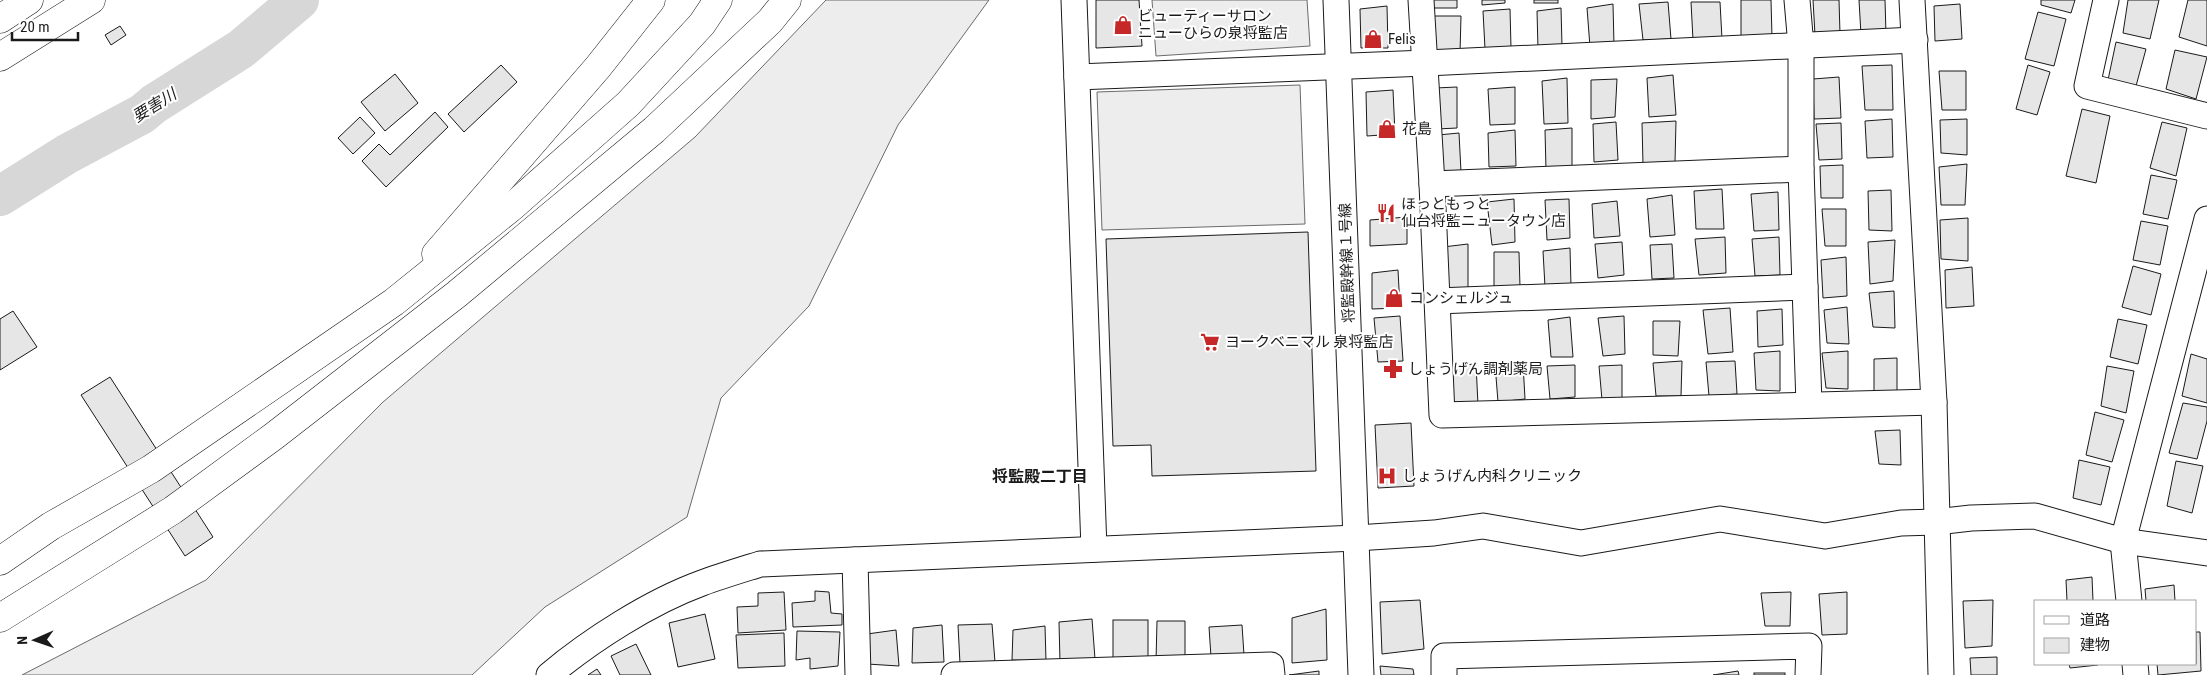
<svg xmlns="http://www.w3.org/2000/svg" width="2207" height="675" font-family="'Roboto Condensed','Noto Sans JP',sans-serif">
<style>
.built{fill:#ededed;stroke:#6a6a6a}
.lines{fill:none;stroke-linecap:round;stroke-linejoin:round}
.river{stroke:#d7d7d7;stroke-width:40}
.building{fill:#e6e6e6;stroke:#1a1a1a}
.minor-casing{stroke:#1a1a1a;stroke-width:27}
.highway-casing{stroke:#1a1a1a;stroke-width:29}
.minor{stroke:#fff;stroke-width:25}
.highway{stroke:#fff;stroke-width:28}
.labels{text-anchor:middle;stroke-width:4;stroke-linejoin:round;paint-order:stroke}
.poi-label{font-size:15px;fill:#1a1a1a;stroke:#fff;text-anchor:start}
.street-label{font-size:15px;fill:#1a1a1a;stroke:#fff}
.water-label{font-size:16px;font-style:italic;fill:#1a1a1a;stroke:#fff}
.neighbourhood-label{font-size:16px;font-weight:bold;fill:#1a1a1a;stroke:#fff}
</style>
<rect width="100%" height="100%" fill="#fff"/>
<!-- built -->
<g class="built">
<path d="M826,0H989L898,125L809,306L721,398L687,517L545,607L472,675H22L206,580L383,402L695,137Z"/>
<path d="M1152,0H1307L1310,46L1156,56Z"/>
<path d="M1300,85L1305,224L1102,230L1097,92Z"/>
</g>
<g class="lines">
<!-- river -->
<path class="river" d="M0,196L67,154L142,114L154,104L241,49L299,0"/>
</g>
<!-- building -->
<g class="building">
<path d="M1096,0H1139L1142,46L1096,48Z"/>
<path d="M1430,0H1457V8H1431Z"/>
<path d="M1482,0H1505V3L1482,5Z"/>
<rect x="1534" y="0" width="24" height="3"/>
<path d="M1741,0H1771L1772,37L1741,39Z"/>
<path d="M1813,0H1839L1840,34L1815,35Z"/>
<path d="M1859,0H1885L1886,34L1861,35Z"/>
<path d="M2041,0H2075L2071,13L2041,5Z"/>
<path d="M2128,0H2159L2150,39L2123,33Z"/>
<path d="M2188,0H2207V46L2179,37Z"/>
<path d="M1668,2L1671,39L1643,40L1639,4Z"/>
<path d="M1691,2H1720L1722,39L1693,40Z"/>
<path d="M1613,4L1614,45L1590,47L1587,8Z"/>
<path d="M1960,4L1962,39L1935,41L1934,6Z"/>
<path d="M1387,6L1388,48H1361L1360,9Z"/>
<path d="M1561,8L1562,46L1538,49L1537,11Z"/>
<path d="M1510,9L1511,48L1485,49L1483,11Z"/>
<path d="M2038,12L2066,19L2054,66L2025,59Z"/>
<path d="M1431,16H1461L1460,53L1434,54Z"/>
<path d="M120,26L126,35L111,45L105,35Z"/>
<path d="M2116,42L2146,49L2136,86L2108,80Z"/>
<path d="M2175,50L2207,57L2196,99L2166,89Z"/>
<path d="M501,65L517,82L464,132L448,114Z"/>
<path d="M1892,65L1893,110H1865L1862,66Z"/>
<path d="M2028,65L2050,72L2037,115L2016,109Z"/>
<path d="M1939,71H1966V110H1942Z"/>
<path d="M395,74L418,103L385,131L361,102Z"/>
<path d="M1673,75L1676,115L1649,117L1647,78Z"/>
<path d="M1839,77L1841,118L1814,119L1813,79Z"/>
<path d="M1567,78L1568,123L1544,124L1542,81Z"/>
<path d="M1617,79L1615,117L1591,119V80Z"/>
<path d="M1457,87V128L1437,129L1435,88Z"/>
<path d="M1515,87V124L1490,125L1488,89Z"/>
<path d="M1393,90L1395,134L1367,136L1366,92Z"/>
<path d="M2082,109L2110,116L2096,183L2066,176Z"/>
<path d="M435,112L448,127L386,187L362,161L379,144L390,155Z"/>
<path d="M360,117L375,133L353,154L338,138Z"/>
<path d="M1892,119L1893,157L1867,158L1865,121Z"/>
<path d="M1967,119V155L1941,153L1940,120Z"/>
<path d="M1676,121L1675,162L1643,165L1642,123Z"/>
<path d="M1616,122L1618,160L1594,162L1593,124Z"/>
<path d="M2162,122L2187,128L2176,176L2150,168Z"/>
<path d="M1841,123L1842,159L1819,160L1816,124Z"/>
<path d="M1572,128V168L1546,170L1545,130Z"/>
<path d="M1515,130L1516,166L1489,167L1488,133Z"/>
<path d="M1459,133L1461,172L1440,174L1438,135Z"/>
<path d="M1967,164L1965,205H1941L1939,167Z"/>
<path d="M1843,165V198H1821L1820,166Z"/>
<path d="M2151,175L2177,180L2168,219L2143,214Z"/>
<path d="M1722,189L1724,229H1696L1694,191Z"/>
<path d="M1891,190L1892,231L1869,230L1868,191Z"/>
<path d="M1778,192L1779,230L1754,231L1751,194Z"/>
<path d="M1672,195L1675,235L1650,237L1647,199Z"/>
<path d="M1514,199L1515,242L1492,245L1487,202Z"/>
<path d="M1569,199L1570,238L1547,240L1545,200Z"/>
<path d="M1617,201L1620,236L1594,238L1592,204Z"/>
<path d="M1822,209H1846V246H1825Z"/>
<path d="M1407,217V244L1370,246V220Z"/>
<path d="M1968,218V261L1941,259L1940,220Z"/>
<path d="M2141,221L2168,226L2160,265L2133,260Z"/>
<path d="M1308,232L1316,471L1152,476L1151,445L1113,446L1106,239Z"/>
<path d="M1725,237L1726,273L1699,275L1695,239Z"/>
<path d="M1779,237L1780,275L1755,276L1752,239Z"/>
<path d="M1895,240L1893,281L1870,284L1868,242Z"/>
<path d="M1622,242L1624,275L1598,278L1595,244Z"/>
<path d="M1468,244V289L1444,293L1443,247Z"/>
<path d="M1672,244L1674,278L1652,279L1650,245Z"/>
<path d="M1570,248L1571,286L1545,287L1543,251Z"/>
<path d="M1494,252H1519L1520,287L1494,288Z"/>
<path d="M1846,257L1847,296L1823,298L1821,260Z"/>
<path d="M2133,266L2161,274L2151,315L2122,307Z"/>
<path d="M1972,267L1974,306L1946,308L1945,270Z"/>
<path d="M1398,270L1400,308L1372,309V273Z"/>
<path d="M1894,291L1895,328L1873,327L1869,293Z"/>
<path d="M1847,307L1849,344L1827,343L1824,310Z"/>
<path d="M1730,308L1733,352L1708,354L1703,310Z"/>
<path d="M1782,309L1783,345L1758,347L1757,311Z"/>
<path d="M13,311L37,347L0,370V319Z"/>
<path d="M1400,316L1403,361L1378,362L1374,318Z"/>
<path d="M1624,316L1625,354L1603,356L1598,318Z"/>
<path d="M1570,317L1573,357H1551L1548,320Z"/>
<path d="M2118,319L2147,325L2138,364L2110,357Z"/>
<path d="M1653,321H1680L1678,356L1653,355Z"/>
<path d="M1780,351V391L1756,390L1754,353Z"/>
<path d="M1848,351V389L1826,388L1822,353Z"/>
<path d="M2191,354L2207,359V403L2182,396Z"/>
<path d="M1897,358V395H1874V359Z"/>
<path d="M1682,361L1681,396H1656L1653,363Z"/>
<path d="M1735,361L1737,394L1709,396L1706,362Z"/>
<path d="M1523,363L1525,399L1498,402L1495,364Z"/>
<path d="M1476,364L1478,405L1453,408L1448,366Z"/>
<path d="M1575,365V397L1550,399L1547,366Z"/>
<path d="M1622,365V399L1602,400L1599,366Z"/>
<path d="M2107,366L2134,371L2126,413L2101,406Z"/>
<path d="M110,377L213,537L185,556L81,395Z"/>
<path d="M2183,403L2207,407V421L2197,459L2169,453Z"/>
<path d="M2095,412L2124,420L2112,462L2086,455Z"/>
<path d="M1411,423L1414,486L1378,488L1375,425Z"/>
<path d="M1900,430L1901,465L1879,464L1875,431Z"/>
<path d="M2079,460L2110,467L2101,505L2073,498Z"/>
<path d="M2176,461L2203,466L2192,513L2167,506Z"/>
<path d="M2092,577L2093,601H2067L2066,580Z"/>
<path d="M2174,585L2175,601H2146L2145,589Z"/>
<path d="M815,591L829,592L831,613L842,614V625L793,627L792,603L815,601Z"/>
<path d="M784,592L786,630L738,633L737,607L758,606V593Z"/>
<path d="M1791,592L1790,626H1765L1761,593Z"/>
<path d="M1847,592V634L1822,635L1819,594Z"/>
<path d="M1420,600L1424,649L1382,654L1380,602Z"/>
<path d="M1993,600L1992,646L1965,648L1963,601Z"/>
<path d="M1326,609L1327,660L1292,663V618Z"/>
<path d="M705,614L715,659L678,667L669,623Z"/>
<path d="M1092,619L1095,659L1060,663L1059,622Z"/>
<rect x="1113" y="620" width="35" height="39"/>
<path d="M1157,621H1185V662L1156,661Z"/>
<path d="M992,624L995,662L960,664L958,625Z"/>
<path d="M942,625L944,662L912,663L913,628Z"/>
<path d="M1242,625L1244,655L1211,657L1209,627Z"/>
<path d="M1045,626L1046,661L1012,660L1013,630Z"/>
<path d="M896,630L899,666L867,664V634Z"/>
<path d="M797,631L840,632L838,666L810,669V658L796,660Z"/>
<path d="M2196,632H2200L2201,671L2158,675L2157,664H2196Z"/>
<path d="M784,633L785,666L738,668L736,635Z"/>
<path d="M636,644L651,675H620L611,656Z"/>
<path d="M1997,657V675H1971L1970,658Z"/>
<path d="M2069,664H2098V665L2070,668Z"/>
<path d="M1380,666L1413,669L1414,675H1381Z"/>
<path d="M597,669L601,675H588Z"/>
<path d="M1319,671V675H1289Z"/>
<path d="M1738,671L1739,675H1713Z"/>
<rect x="1754" y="673" width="31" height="2"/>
</g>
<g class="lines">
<!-- minor casing -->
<g class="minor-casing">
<g id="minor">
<path d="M1074,0L1094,549"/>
<path d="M1336,0L1361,675"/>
<path d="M1421,0L1432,184L1442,415L1934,402"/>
<path d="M1797,0L1801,46V169L1809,404"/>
<path d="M1912,0L1934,402L1941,675"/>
<path d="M2106,0L2087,86L2207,116"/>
<path d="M1077,77L1426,63L1915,40"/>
<path d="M1432,184L1801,169"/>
<path d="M1437,301L1805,287"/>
<path d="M855,560L858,675"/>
<path d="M2129,601L2123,541L2207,219"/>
<path d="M2135,664L2136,675"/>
<path d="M549,675C591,640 650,602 702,583C721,576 741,570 760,564L1356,538L1434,533L1483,526L1581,543L1720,519L1825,536L1901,523L1936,522L1971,518L2035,516L2123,541L2207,553"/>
<path d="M954,675L1271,665L1272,675"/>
<path d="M1444,675V656L1809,646L1808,675"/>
</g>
</g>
<!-- highway casing -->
<g class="highway-casing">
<g id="highway">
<path d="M0,19L29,0"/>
<path d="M0,57L91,0"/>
<path d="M436,254L598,67L651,0"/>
<path d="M0,561L51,526L151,469L394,302L513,206L628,104L702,24L718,0"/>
<path d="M0,618L173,510L274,436L457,294L654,130L770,21L787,0"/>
</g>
</g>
<!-- minor -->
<use href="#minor" class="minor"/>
<!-- highway -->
<use href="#highway" class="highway"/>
</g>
<!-- icons -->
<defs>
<g id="shop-bare" transform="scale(1.5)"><path d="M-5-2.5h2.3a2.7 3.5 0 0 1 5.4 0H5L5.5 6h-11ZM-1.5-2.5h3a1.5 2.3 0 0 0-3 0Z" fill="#c62828" stroke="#fff" stroke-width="2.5" paint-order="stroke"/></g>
<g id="restaurant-bare" transform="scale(1.5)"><path d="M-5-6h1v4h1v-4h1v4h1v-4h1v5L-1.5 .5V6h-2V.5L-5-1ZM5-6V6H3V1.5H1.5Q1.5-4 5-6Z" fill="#c62828" stroke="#fff" stroke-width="2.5" paint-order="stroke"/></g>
<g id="supermarket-bare" transform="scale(1.5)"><path d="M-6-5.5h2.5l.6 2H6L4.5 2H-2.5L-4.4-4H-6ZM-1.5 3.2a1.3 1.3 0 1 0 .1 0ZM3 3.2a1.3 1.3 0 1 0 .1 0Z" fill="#c62828" stroke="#fff" stroke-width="2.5" paint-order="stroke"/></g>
<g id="pharmacy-bare" transform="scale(1.5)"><path d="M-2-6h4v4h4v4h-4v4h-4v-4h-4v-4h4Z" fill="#c62828" stroke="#fff" stroke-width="2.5" paint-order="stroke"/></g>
<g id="hospital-bare" transform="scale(1.5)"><path d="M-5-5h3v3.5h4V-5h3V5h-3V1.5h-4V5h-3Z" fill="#c62828" stroke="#fff" stroke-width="2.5" paint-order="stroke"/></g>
</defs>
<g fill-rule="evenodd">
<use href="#shop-bare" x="1123" y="25"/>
<use href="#shop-bare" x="1373" y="39"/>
<use href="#shop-bare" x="1387" y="129"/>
<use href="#restaurant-bare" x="1386" y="213"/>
<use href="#shop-bare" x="1394" y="298"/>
<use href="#supermarket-bare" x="1210" y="342"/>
<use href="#pharmacy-bare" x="1393" y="369"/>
<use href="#hospital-bare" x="1387" y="476"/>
</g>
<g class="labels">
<!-- poi labels -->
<g class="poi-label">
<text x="1138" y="21">ビューティーサロン<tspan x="1138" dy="17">ニューひらの泉将監店</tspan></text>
<text x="1388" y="44">Felis</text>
<text x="1402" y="134">花島</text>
<text x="1401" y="209">ほっともっと<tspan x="1401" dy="17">仙台将監ニュータウン店</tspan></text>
<text x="1409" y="303">コンシェルジュ</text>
<text x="1225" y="347">ヨークベニマル 泉将監店</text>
<text x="1408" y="374">しょうげん調剤薬局</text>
<text x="1402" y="481">しょうげん内科クリニック</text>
</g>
<!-- street labels -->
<g class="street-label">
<text transform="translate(1347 263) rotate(-92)" y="5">将監殿幹線１号線</text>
</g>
<!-- water labels -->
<g class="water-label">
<text transform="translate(154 105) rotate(-32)" y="6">要害川</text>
</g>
<!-- neighbourhood labels -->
<g class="neighbourhood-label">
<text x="1040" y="482">将監殿二丁目</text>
</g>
</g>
<!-- legend -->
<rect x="2034" y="600" width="162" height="65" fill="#ffffff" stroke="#a3a3a3"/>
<rect x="2044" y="616" width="25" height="8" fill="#ffffff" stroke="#a3a3a3"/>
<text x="2080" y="625" font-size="15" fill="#1a1a1a">道路</text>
<rect x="2044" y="638" width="25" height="15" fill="#e6e6e6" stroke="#a3a3a3"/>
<text x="2080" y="650" font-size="15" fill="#1a1a1a">建物</text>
<!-- north arrow -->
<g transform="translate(35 640) rotate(268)" stroke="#ffffff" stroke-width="4" paint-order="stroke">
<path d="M0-4L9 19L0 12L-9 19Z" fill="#1a1a1a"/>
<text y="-8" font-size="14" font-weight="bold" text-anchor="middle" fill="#1a1a1a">N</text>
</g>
<!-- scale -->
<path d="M12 32v8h66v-8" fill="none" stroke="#1a1a1a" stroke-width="2.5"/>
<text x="20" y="32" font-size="15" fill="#1a1a1a" stroke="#ffffff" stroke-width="4" paint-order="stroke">20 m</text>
</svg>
